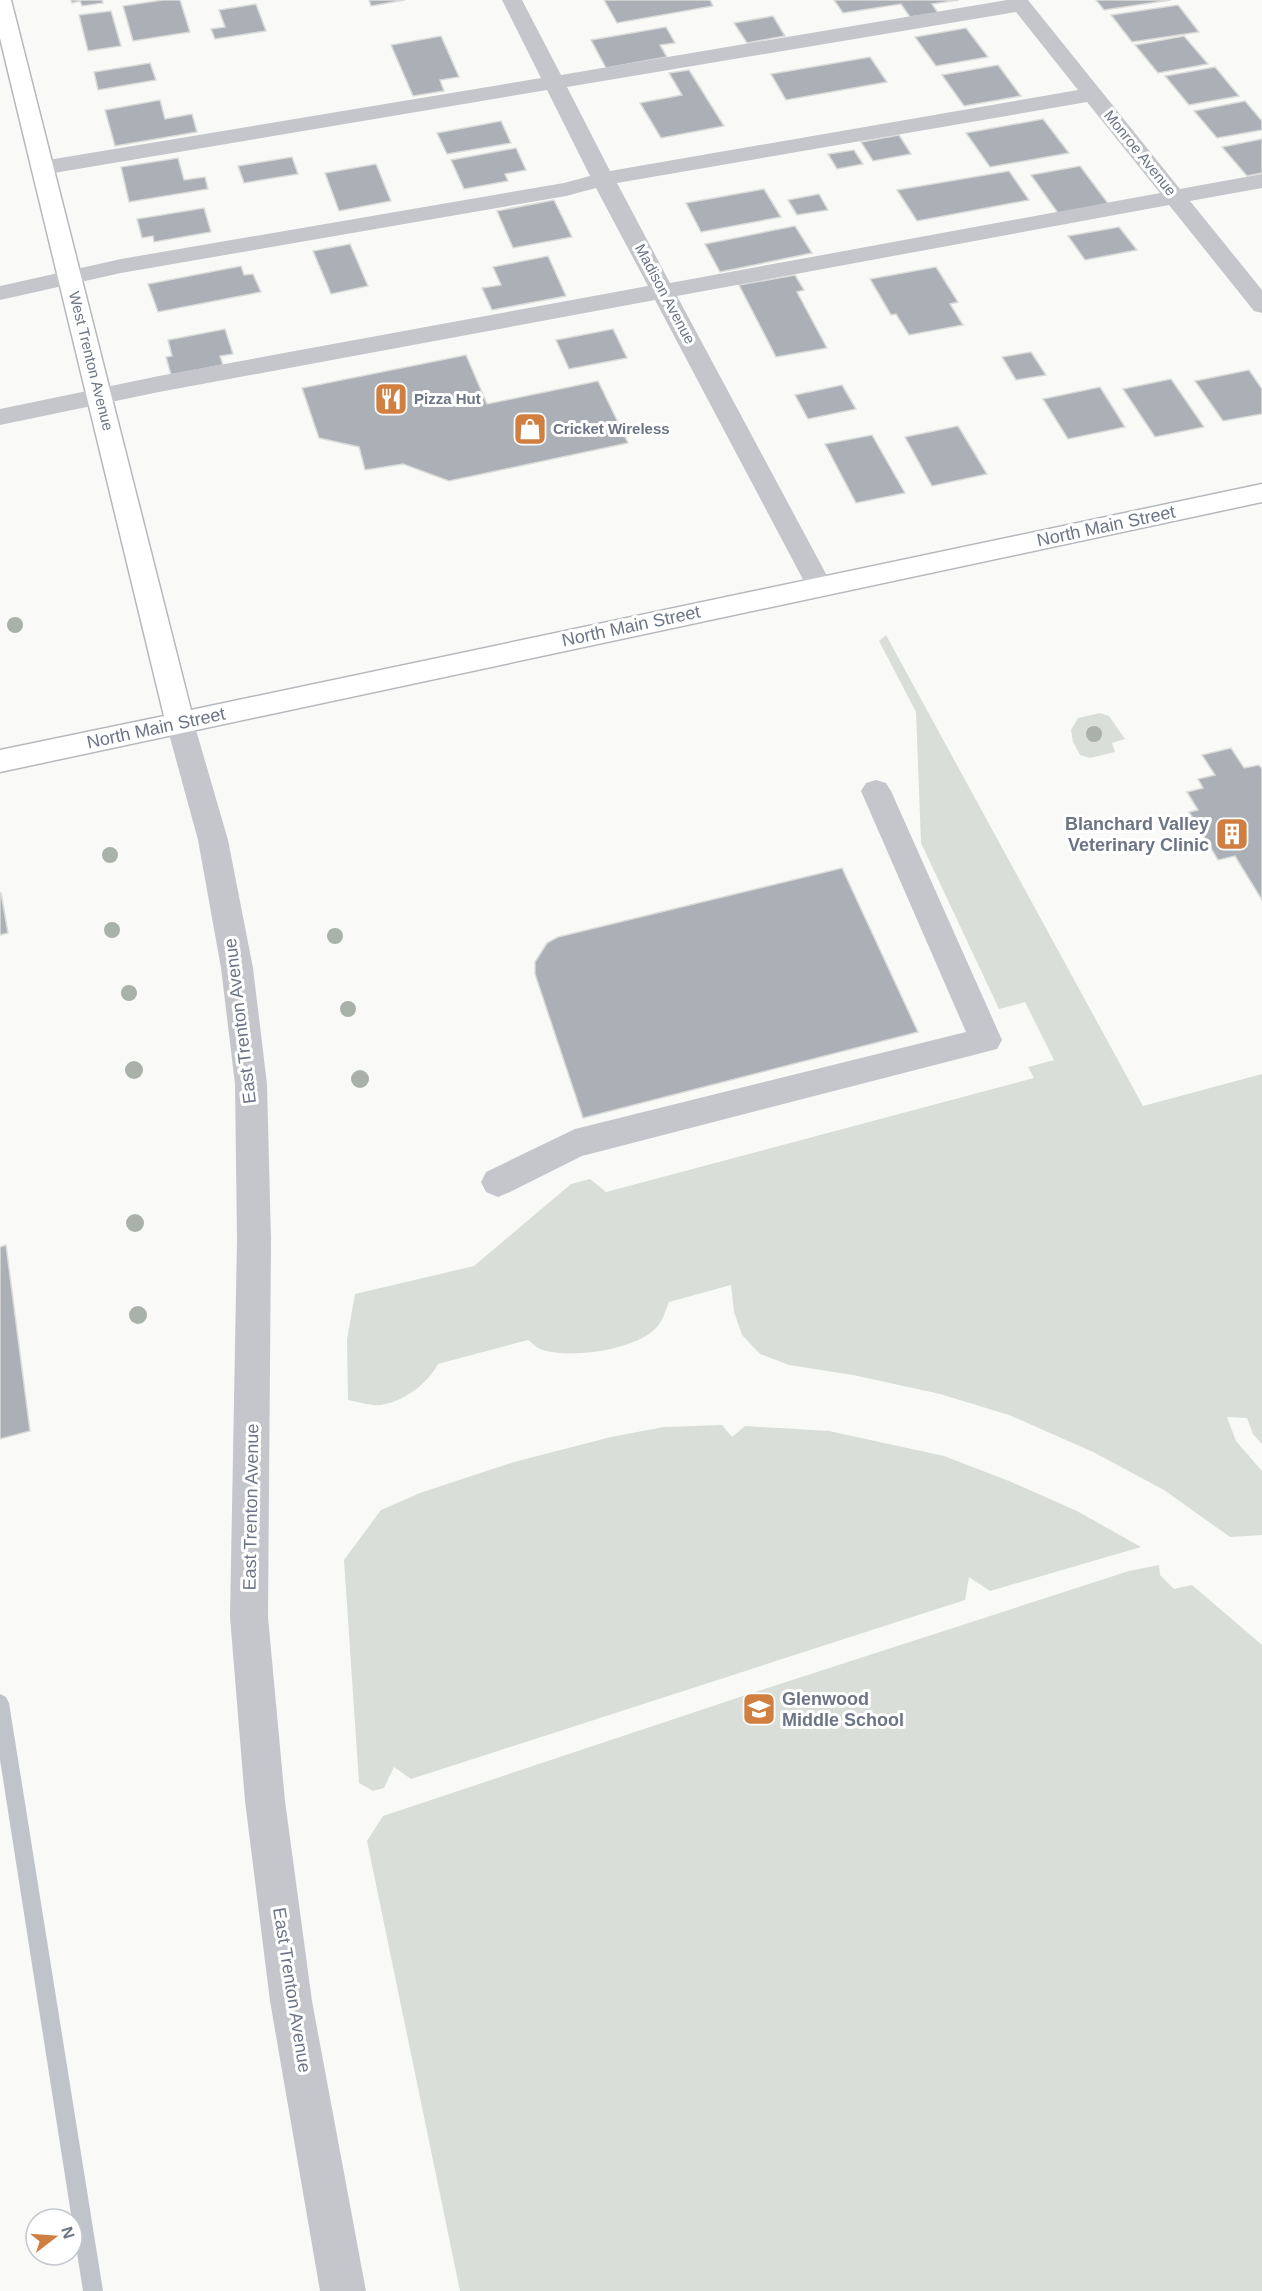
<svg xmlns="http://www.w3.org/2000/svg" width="1262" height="2291" font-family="Arial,sans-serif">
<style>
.green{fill:#d9ded8}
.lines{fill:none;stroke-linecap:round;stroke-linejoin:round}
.stream{fill:#bec4ca;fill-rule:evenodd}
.building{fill:#abb0b7;stroke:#dbdcda;stroke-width:1.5}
.major-casing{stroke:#b6b8bd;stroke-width:3}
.minor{fill:#c4c6cb;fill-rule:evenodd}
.major{fill:#fff;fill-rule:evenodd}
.tree{fill:#a8b2a8}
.labels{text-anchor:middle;stroke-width:6;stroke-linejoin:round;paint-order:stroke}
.far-street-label{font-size:15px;fill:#6c7585;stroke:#fff}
.far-poi-label{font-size:15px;font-weight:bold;fill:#6c7585;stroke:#fff;text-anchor:start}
.street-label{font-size:18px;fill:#6c7585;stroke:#fff}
.poi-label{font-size:18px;font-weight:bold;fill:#6c7585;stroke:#fff;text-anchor:end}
</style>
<rect width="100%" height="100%" fill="#f9faf8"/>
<!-- green -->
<g class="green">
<path d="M886,635L1143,1106L1262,1074V1444L1253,1434L1247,1418L1227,1417L1236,1441L1262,1471V1535L1230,1537L1164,1490L1093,1452L1009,1415L940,1394L853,1375L789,1365L760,1354L742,1335L734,1312L731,1285L669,1302C666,1310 663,1320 657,1327C637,1350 571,1359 543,1350C537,1349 533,1343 528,1340L438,1364C427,1384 405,1401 381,1405C371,1406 358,1402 348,1400L347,1339L355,1294L474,1266L571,1184L590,1179L606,1192L1034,1078L1028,1067L1054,1060L1025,1002L999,1009L921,843L916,712L879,641Z"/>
<path d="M1100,713L1109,716L1125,739L1112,743L1115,752L1090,758L1080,755L1073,742L1071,730L1078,718Z"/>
<path d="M722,1425L732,1437L745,1426L829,1431L944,1456L1009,1481L1077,1511L1141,1547L990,1591L969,1577L965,1600L411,1779L394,1767L384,1788L373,1791L359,1783L344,1560L381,1510L420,1493L514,1462L611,1437L664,1427Z"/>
<path d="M1159,1565L1160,1575L1174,1589L1192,1585L1262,1645V2291H460L367,1841L383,1816L743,1696L1129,1571Z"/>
</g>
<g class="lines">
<!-- stream -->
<path class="stream" d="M0,1694L6,1697L9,1703L103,2291H83L0,1760Z"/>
</g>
<!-- building -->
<g class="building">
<path d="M71,0H102L103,3L82,6L80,1L72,3Z"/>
<path d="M163,0H180L190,32L133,41L123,6Z"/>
<path d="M369,0H405L371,6Z"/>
<path d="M604,0H710L713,6L617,23Z"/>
<path d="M834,0H959L932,4L938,13L910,17L901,4L843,13Z"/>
<path d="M1096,0H1171L1104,10Z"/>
<path d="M256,4L266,31L215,39L211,29L225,27L219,10Z"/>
<path d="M1178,5L1199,32L1132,42L1111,15Z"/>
<path d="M111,11L121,46L88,51L79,15Z"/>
<path d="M773,16L785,36L747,43L734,23Z"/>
<path d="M666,27L675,43L660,45L667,57L606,68L591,40Z"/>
<path d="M966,28L988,57L936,66L915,37Z"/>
<path d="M441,36L459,77L440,80L444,91L413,96L391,45Z"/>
<path d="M1184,36L1208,64L1158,73L1135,45Z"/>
<path d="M870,57L887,82L786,100L771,74Z"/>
<path d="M150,63L156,80L98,90L94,72Z"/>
<path d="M998,65L1021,96L964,106L942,75Z"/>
<path d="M1215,67L1239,96L1189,105L1165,76Z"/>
<path d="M689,70L724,126L661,138L640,103L682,95L669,73Z"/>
<path d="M160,100L165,119L192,114L197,132L115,146L105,110Z"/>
<path d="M1245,101L1262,121V130L1217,138L1194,111Z"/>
<path d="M1043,119L1069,153L990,167L966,133Z"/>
<path d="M501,121L511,143L447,154L437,133Z"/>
<path d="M899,135L911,154L873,161L861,142Z"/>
<path d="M1262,139V173L1247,176L1222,147Z"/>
<path d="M516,148L526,170L505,174L508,181L464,189L451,160Z"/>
<path d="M854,150L863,164L837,169L828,154Z"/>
<path d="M292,157L298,174L244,183L238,166Z"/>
<path d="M178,158L184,180L205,177L208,189L129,202L121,167Z"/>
<path d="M376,164L391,201L339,211L325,173Z"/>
<path d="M1080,166L1110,206L1060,216L1031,175Z"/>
<path d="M1009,171L1029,200L917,221L897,190Z"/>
<path d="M764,189L781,217L701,232L686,203Z"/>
<path d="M819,194L828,210L797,215L788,200Z"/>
<path d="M554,200L572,237L513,248L497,211Z"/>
<path d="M204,208L211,232L154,242L153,236L142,238L137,219Z"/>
<path d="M795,226L812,253L720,272L705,244Z"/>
<path d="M1119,227L1137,250L1085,260L1068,236Z"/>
<path d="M350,244L368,286L331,294L313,251Z"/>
<path d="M548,256L566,296L492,310L482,288L501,285L493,267Z"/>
<path d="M241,266L244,275L253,274L261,292L158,312L148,284Z"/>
<path d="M936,267L958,302L950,304L963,325L909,335L896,314L891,315L870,279Z"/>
<path d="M795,275L804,290L797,292L827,348L776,357L739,285Z"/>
<path d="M225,329L233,354L220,356L223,365L171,375L166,357L172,356L168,340Z"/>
<path d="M613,329L627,358L569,369L556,340Z"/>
<path d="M1031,352L1046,375L1016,380L1002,357Z"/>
<path d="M466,355L487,404L598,381L628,443L449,481L403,464L365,470L359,447L319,438L302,388Z"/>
<path d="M1249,370L1262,389V414L1223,421L1195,381Z"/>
<path d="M1171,379L1204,427L1155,437L1123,389Z"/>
<path d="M842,385L856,409L808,419L795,395Z"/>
<path d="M1100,387L1125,427L1068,439L1043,399Z"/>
<path d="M958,426L987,474L932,486L905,437Z"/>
<path d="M872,435L905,493L856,503L825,444Z"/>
<path d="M1231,748L1244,768L1259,765L1262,769V900L1235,856L1218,860L1189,812L1198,810L1187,792L1203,788L1198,779L1215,775L1202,755Z"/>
<path d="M842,868L918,1032L583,1118L535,974V962L547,943L558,937Z"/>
<path d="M1,893L8,933L0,935V893Z"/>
<path d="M6,1245L30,1431L0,1439V1247Z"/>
</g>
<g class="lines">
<!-- major casing -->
<g class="major-casing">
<path id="major" d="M0,0H11L191,710L1262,484V502L0,772V750L164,716L0,38Z"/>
</g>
<!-- minor -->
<g class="minor">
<path d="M502,0H522L561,75L1007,0H1028L1180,189L1262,174V188L1190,201L1262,290V313L1254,311L1169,205L677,296L833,587L830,594L820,597L810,594L807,587L655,300L159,392L0,425V409L159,376L648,286L596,188L566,196L121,273L0,300V286L121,259L564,183L590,176L547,90L42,175L34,173L31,168L34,163L42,161L541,78ZM1016,12L1078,90L610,171L567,87ZM1087,102L1160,193L670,283L617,183Z"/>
<path d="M180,712L190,716L194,723L228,840L253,968L267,1084L271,1239L268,1617L285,1801L312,2001L366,2291H320L270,2001L245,1801L230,1617L237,1239L235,1084L221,968L198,840L166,723L170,716Z"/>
<path d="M876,780L886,783L891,791L1002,1040L997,1049L582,1156L510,1192L498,1197L486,1192L481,1182L486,1172L575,1129L966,1032L861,791L866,783Z"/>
</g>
<!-- major -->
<use href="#major" class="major"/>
</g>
<!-- trees -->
<g class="tree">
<circle cx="15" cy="625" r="8"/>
<circle cx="1094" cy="734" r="8"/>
<circle cx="110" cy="855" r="8"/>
<circle cx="112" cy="930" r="8"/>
<circle cx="335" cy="936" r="8"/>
<circle cx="129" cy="993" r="8"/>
<circle cx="348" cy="1009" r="8"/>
<circle cx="134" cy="1070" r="9"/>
<circle cx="360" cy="1079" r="9"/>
<circle cx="135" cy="1223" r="9"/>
<circle cx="138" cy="1315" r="9"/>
</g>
<!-- icons -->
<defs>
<g id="restaurant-square" transform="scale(1.725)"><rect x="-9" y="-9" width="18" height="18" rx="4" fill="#d17f41" stroke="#fff"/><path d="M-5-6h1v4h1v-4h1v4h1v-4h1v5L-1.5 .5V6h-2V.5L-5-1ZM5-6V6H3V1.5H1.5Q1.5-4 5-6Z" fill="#fff"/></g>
<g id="shop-square" transform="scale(1.725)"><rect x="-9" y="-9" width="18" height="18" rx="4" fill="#d17f41" stroke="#fff"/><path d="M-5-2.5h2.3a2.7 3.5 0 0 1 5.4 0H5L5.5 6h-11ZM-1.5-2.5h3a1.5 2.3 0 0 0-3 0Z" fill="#fff"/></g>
<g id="building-square" transform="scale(1.725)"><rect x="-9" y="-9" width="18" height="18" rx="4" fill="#d17f41" stroke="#fff"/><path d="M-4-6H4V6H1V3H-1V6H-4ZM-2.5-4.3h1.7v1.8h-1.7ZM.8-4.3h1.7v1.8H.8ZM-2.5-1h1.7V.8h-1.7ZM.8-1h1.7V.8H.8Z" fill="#fff"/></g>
<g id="school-square" transform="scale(1.725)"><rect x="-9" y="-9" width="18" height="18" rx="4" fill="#d17f41" stroke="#fff"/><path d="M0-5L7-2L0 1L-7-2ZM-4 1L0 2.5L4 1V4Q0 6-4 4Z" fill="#fff"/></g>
</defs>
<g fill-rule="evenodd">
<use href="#restaurant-square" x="391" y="399"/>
<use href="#shop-square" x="530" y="429"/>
<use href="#building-square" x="1232" y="834"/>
<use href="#school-square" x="759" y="1709"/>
</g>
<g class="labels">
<!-- far-street labels -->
<g class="far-street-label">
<text transform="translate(1140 153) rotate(51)" y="5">Monroe Avenue</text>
<text transform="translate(665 294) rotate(62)" y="5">Madison Avenue</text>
<text transform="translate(91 361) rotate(76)" y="5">West Trenton Avenue</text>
</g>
<!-- far-poi labels -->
<g class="far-poi-label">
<text x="414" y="404">Pizza Hut</text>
<text x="553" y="434">Cricket Wireless</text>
</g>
<!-- street labels -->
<g class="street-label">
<text transform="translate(1106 526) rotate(-12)" y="6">North Main Street</text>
<text transform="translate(631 626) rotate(-12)" y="6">North Main Street</text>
<text transform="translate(156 728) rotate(-12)" y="6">North Main Street</text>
<text transform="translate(240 1021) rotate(-97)" y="6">East Trenton Avenue</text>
<text transform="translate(251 1507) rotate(-89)" y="6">East Trenton Avenue</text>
<text transform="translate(292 1990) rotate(81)" y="6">East Trenton Avenue</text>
</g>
<!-- poi labels -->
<g class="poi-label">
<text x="1209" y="830">Blanchard Valley<tspan x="1209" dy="21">Veterinary Clinic</tspan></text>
<text x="782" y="1705" text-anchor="start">Glenwood<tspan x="782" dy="21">Middle School</tspan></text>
</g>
</g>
<!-- north arrow -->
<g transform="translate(54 2237) rotate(73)"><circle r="28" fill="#ffffff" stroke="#c4c8ce" stroke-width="1.5"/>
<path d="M0-4.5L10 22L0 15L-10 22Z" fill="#d17f41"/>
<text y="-9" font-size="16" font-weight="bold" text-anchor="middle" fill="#6c7585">N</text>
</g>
</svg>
